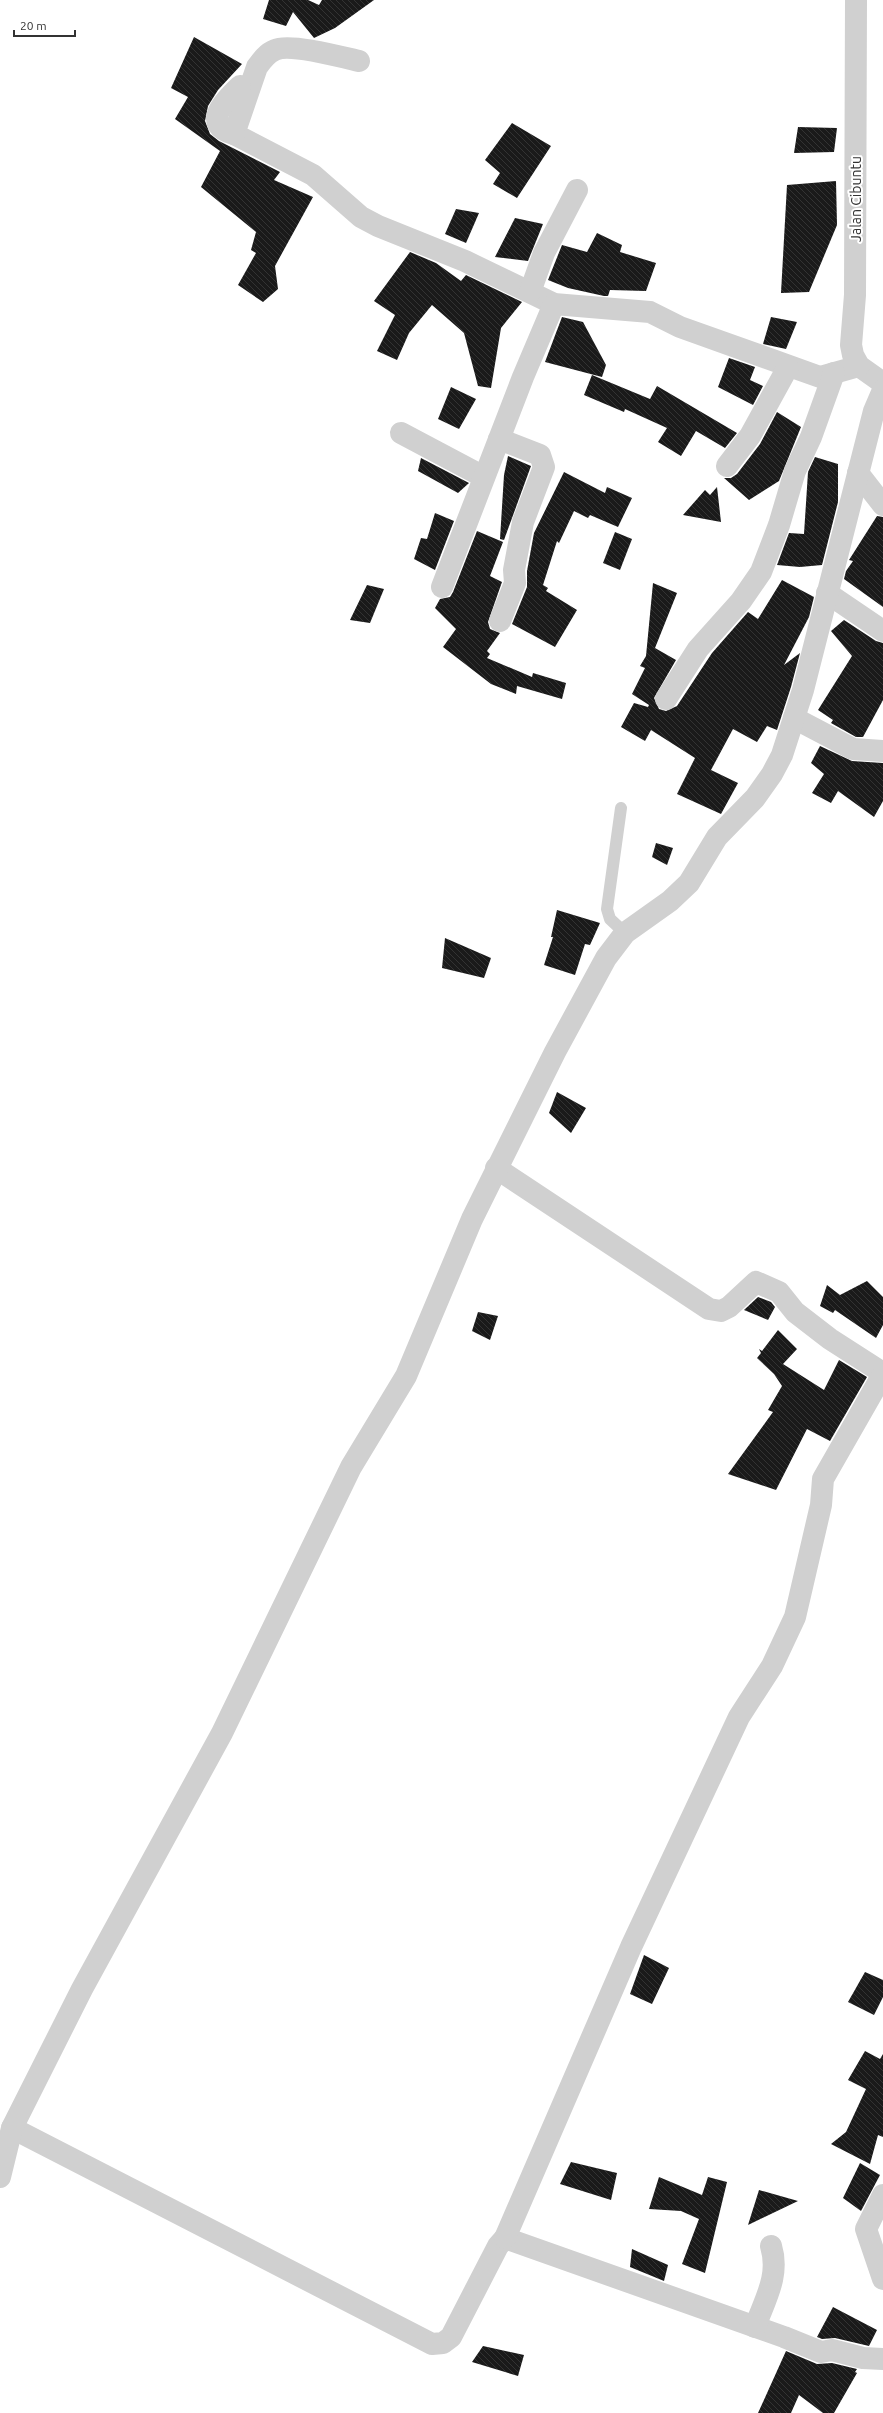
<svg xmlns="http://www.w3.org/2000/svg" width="883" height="2413" font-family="Ubuntu,sans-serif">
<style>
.building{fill:url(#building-back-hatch)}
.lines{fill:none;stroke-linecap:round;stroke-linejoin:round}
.service{stroke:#d0d0d0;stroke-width:12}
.minor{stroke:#d0d0d0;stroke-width:22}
.labels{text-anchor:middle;stroke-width:4;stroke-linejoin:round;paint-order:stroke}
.street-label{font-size:14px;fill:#333;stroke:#fff}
</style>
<defs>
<pattern id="building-back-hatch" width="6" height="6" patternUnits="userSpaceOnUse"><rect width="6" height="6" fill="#1a1a1a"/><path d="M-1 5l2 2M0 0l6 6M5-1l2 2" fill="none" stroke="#333"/></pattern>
</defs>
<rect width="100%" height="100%" fill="#fff"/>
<!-- building -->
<g class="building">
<path d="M269,0H308L319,5L322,0H374L335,28L314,38L293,12L286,26L263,19Z"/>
<path d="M194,37L242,64L218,90L208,106L205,121L210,134L219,141L280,172L274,180L313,197L275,266L278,289L263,302L238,285L256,253L251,250L256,232L201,187L220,151L175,119L188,97L171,88Z"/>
<path d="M512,123L551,146L517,198L493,184L500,173L485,160Z"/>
<path d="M798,127L837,128L834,152L794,153Z"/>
<path d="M836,181L837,225L809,292L781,293L787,185Z"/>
<path d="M456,209L479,213L466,243L445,234Z"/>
<path d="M515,218L543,224L528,261L495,257Z"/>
<path d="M597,233L622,245L620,252L656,263L646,291L610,290L608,296H604L568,288L548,280L562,245L587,252Z"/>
<path d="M410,252L436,263L461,281L466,275L522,302L501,328L491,388L478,386L464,333L432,305L409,333L397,360L377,351L395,315L374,301Z"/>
<path d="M562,317L583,322L606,365L602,377L545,362Z"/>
<path d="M771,317L797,322L786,349L763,344Z"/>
<path d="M729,358L755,367L750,380L763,386L753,405L718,387Z"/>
<path d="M592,375L650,399L657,386L737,433L725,448L696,431L681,456L658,442L667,428L625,409L624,412L584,395Z"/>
<path d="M451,387L476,399L459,429L438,419Z"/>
<path d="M777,412L801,427L779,481L749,500L724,478H731L737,474L760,444Z"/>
<path d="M508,456L531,466L504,540L500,539L504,475Z"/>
<path d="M815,457L838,464V502L822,565L800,567L777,565L789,533L804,534L808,472Z"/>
<path d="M421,458L469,483L458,493L418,471Z"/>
<path d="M564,472L605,493L607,487L632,498L618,527L590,515L588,518L574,511L559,543L557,541L543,585L548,588L546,591L577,610L555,647L512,624L527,587V571L534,533Z"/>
<path d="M717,487L721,522L683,515L705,490L710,495Z"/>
<path d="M435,513L454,521L435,570L414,559L421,538L427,539Z"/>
<path d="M877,516L883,517V607L844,579L846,571L853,561L849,560Z"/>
<path d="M477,531L503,542L490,576L502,582L488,622L490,629L500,633L487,651L490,654L487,658L532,677L533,673L566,683L562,699L517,686L516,694L491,684L443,647L456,629L435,608L440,599L450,597L453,592Z"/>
<path d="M615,532L632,539L620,570L603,563Z"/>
<path d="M782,580L814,597L809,617L784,665L800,653L791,687L777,730L767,726L757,742L733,729L711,770L738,783L721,814L677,794L695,758L651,730L645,741L621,727L634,703L648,707L649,705L632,694L645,668L640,666L646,656L653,583L677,593L655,648L676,660L654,698L659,709L666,711L677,706L712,653L748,612L758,619Z"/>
<path d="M367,585L384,589L370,623L350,620Z"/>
<path d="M844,620L876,641L883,643V700L863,737H856L831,723L833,720L818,710L852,656L831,631Z"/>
<path d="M820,746L852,761L883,763V801L874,817L838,791L831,803L812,793L824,774L811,763Z"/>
<path d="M656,843L673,848L667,865L652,857Z"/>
<path d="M557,910L600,923L590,945L585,944L575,975L544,965L553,937H551Z"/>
<path d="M445,938L491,958L484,978L442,968Z"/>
<path d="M557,1092L586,1108L571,1133L549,1113Z"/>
<path d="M867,1281L883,1297V1325L876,1338L835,1310L833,1313L820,1306L827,1285L840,1295Z"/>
<path d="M758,1297L771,1302L775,1307L768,1320L744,1310Z"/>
<path d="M478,1312L498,1316L490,1340L472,1331Z"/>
<path d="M778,1330L797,1349L783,1364L824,1390L839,1360L867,1377L830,1441L807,1429L776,1490L728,1474L773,1412L768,1410L782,1386L774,1374L757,1358L761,1353L759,1349L762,1351Z"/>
<path d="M644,1955L669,1968L652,2004L630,1994Z"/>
<path d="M865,1972L883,1980V1997L874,2015L848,2002Z"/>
<path d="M865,2051L880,2059L883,2054V2137L878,2135L870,2164L831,2144L846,2132L866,2089L848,2080Z"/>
<path d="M571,2162L617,2173L611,2200L560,2184Z"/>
<path d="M860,2163L880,2175L861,2211L843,2198Z"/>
<path d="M659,2177L702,2195L708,2177L727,2182L705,2273L682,2264L699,2219L681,2211L649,2209Z"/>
<path d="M759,2190L798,2201L748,2225Z"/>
<path d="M632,2249L668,2265L664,2281L630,2267Z"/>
<path d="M833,2307L877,2330L869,2346L835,2338L822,2339L817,2337Z"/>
<path d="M483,2346L524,2355L518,2376L472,2362Z"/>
<path d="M786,2351L817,2364L832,2363L857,2369L855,2372L857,2373L834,2413H823L799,2395L791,2413H758Z"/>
</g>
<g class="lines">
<!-- service -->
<path class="service" d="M621,808L607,909L610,919L625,933"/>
<!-- minor -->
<g class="minor">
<path d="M856,0L855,295L851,345L853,355L859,366L883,383"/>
<path d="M359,61C342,57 289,43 275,50C267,53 262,60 257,67L234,134L313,175L361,217L378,226L465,261L554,304L650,312L680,327L820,377L859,366"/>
<path d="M234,134C200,125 225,100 240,86"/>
<path d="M530,292L544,253L577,190"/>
<path d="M401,433L484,477"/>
<path d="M499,439L540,455L544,467L523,522L514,570L515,583L500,621"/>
<path d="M727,466L750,436L788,367"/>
<path d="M858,473L883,505"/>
<path d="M442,587L523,377L554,304"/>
<path d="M827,593L883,631"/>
<path d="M666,699L698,649L741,601L761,572L779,525L795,471L811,437L834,373"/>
<path d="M794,718L853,749L883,751"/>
<path d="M496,1168L709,1309L721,1311L729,1307L756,1282L779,1292L795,1312L830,1339L883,1373"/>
<path d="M12,2128L432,2344L443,2343L451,2337L498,2246L505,2238L784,2337L821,2352L832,2350L863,2358L883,2359"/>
<path d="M0,2177L12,2128L82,1989L222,1733L351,1467L406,1376L472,1219L555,1052L606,958L625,933L670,901L689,883L717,837L755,798L772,774L782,755L803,690L874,411L883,390"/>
<path d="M883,2195L866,2229L883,2279"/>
<path d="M505,2238L631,1947L739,1717L772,1666L795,1617L821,1505L823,1479L883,1374"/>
<path d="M755,2327C765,2299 780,2276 771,2246"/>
</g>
</g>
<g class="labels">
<!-- street labels -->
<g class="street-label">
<text transform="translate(856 199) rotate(-90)" y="5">Jalan Cibuntu</text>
</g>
</g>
<!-- scale -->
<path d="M14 30v6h61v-6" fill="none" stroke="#333333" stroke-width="2"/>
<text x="20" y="30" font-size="12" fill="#333333" stroke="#ffffff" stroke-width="3" paint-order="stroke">20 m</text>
</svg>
